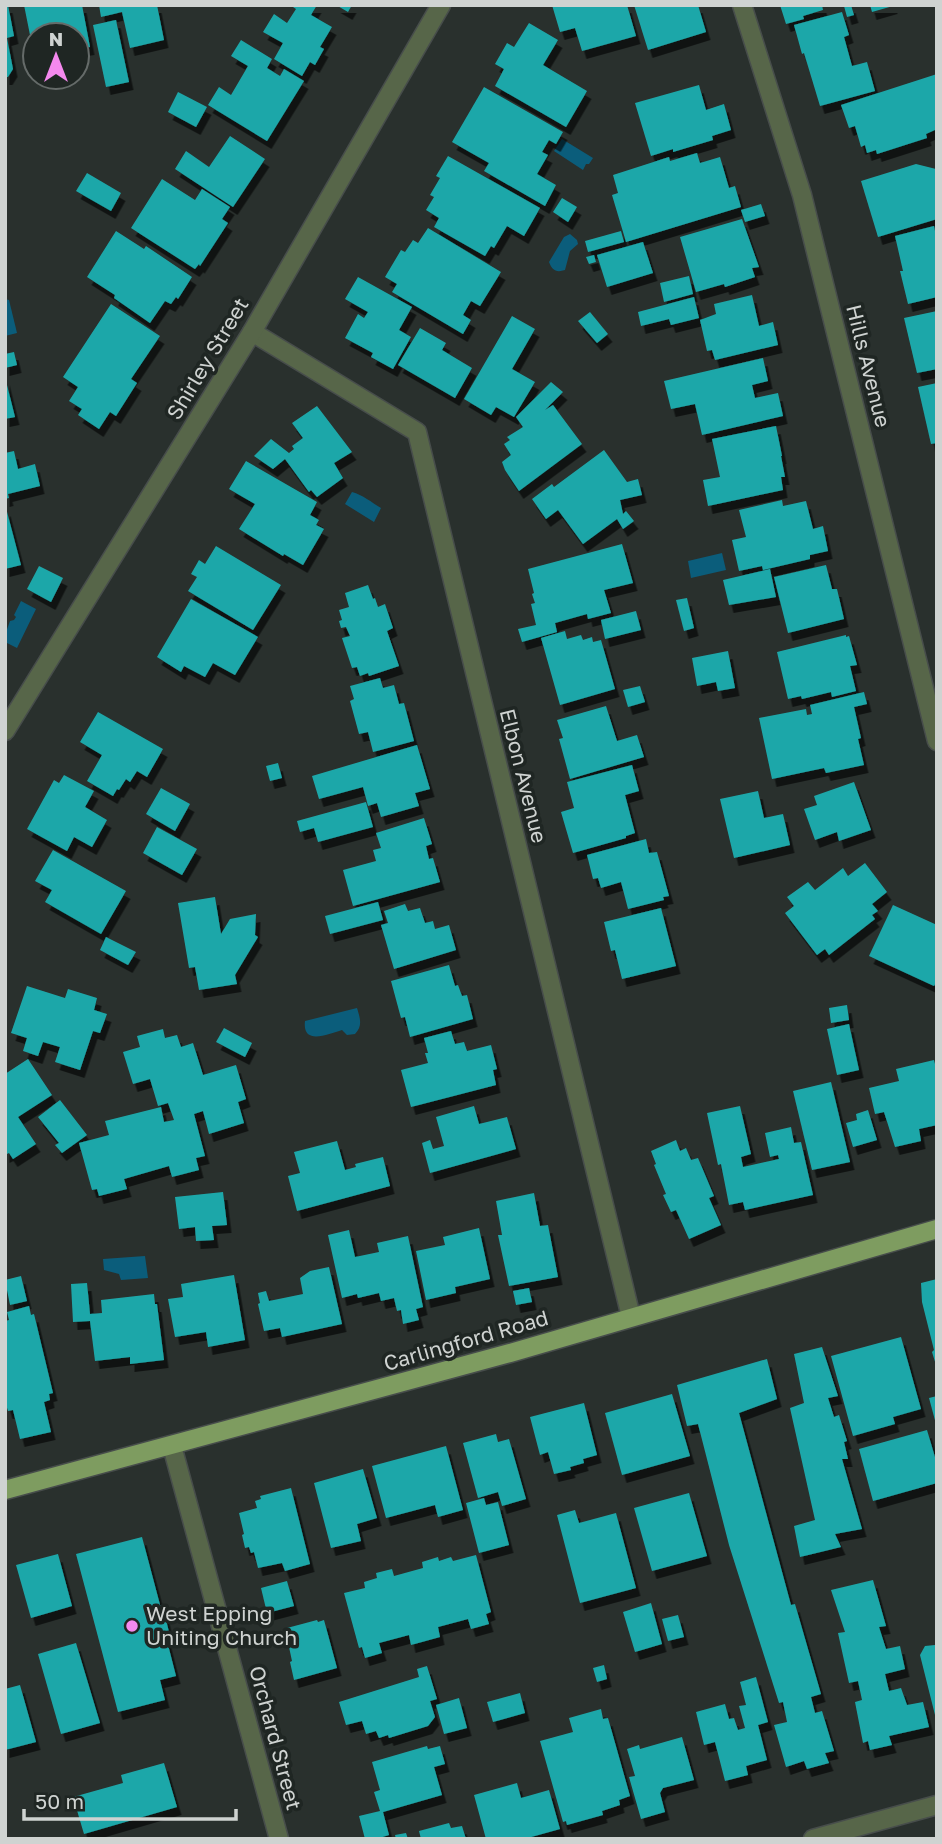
<svg xmlns="http://www.w3.org/2000/svg" width="942" height="1844" font-family="'Golos Text',sans-serif">
<style>
.water{fill:#0b5d7b}
.building{fill:#1fa7a9;filter:url(#shadow)}
.lines{fill:none;stroke-linecap:round;stroke-linejoin:round}
.minor-casing{stroke:#474d4b;stroke-width:21}
.major-casing{stroke:#474d4b;stroke-width:21}
.minor{stroke:#576649;stroke-width:18}
.major{stroke:#7e9c60;stroke-width:18}
.poi-dot{fill:#f589ee;stroke:#1f2623;stroke-width:2.5}
.labels{text-anchor:middle;stroke-width:7;stroke-linejoin:round;paint-order:stroke}
.street-label{font-size:21px;fill:#cfd3d1;stroke:#1f2623}
.poi-label{font-size:21px;fill:#cfd3d1;stroke:#1f2623;text-anchor:start}
</style>
<defs>
<filter id="shadow"><feDropShadow dx="4.5" dy="8" stdDeviation="0" flood-color="#0009"/></filter>
</defs>
<rect width="100%" height="100%" fill="#29302d"/>
<!-- water -->
<g class="water">
<path d="M562,139L593,158L589,164H586L583,170L554,151Z"/>
<path d="M570,234L577,240L578,244L570,251L565,270C556,273 552,270 549,262L564,237Z"/>
<path d="M5,299L9,300L17,333L5,336Z"/>
<path d="M352,492C363,495 371,502 381,508L374,522L345,504Z"/>
<path d="M722,553L726,570L691,578L688,561Z"/>
<path d="M21,601L36,609L17,648L5,642V635L10,621L14,620L16,617L14,615Z"/>
<path d="M357,1008C360,1018 363,1026 355,1034L347,1035L342,1030C328,1034 302,1046 305,1021Z"/>
<path d="M145,1256L148,1278L121,1280L119,1274L104,1270L103,1259Z"/>
</g>
<!-- building -->
<g class="building">
<path d="M5,5H8L14,36L7,38L13,69L8,77H5Z"/>
<path d="M24,5H82L90,47L77,49V35H35V45H32Z"/>
<path d="M99,5H157L164,40L130,48L122,12L101,17Z"/>
<path d="M290,5H317L311,15L332,27L320,47L324,49L315,65L310,62L302,76L274,59L283,43L263,32L274,14L287,23L296,9Z"/>
<path d="M336,5H352L348,12Z"/>
<path d="M552,5H627L636,36L582,51L575,28L560,32Z"/>
<path d="M634,5H698L706,32L648,50Z"/>
<path d="M780,5H822L823,10L803,16L804,19L786,24Z"/>
<path d="M851,5L854,15L847,17L844,6Z"/>
<path d="M870,5H893V6L872,12Z"/>
<path d="M842,12L849,35L844,37L852,66L867,62L875,91L820,106L804,53L802,54L794,25Z"/>
<path d="M116,20L129,82L106,87L93,25Z"/>
<path d="M529,23L558,40L543,65L587,91L566,127L495,86L504,69L495,64L507,43L514,47Z"/>
<path d="M241,40L272,59L267,68L280,76L284,69L304,81L267,141L208,105L219,87L231,95L248,66L231,56Z"/>
<path d="M937,74V129L926,134L927,138L877,154L876,150L867,153L865,145L861,147L855,126L849,128L841,105Z"/>
<path d="M699,85L706,110L724,104L731,130L712,136L713,140L673,152V149L651,156L635,103Z"/>
<path d="M484,87L563,132L556,144L549,140L542,152L548,155L537,174L556,185L545,206L484,171L489,163L452,142Z"/>
<path d="M178,92L207,107L196,127L168,112Z"/>
<path d="M230,136L265,159L233,207L175,169L186,151L209,167Z"/>
<path d="M697,153L700,163L720,157L729,188L735,186L741,207L626,242L612,195L618,193L613,175L669,157L670,161Z"/>
<path d="M448,156L540,208L524,236L507,226L494,248L491,246L485,256L434,227L439,218L426,210L434,197L430,195L440,178L436,176Z"/>
<path d="M916,164L936,169L937,219L878,237L861,181Z"/>
<path d="M87,173L121,193L111,211L76,191Z"/>
<path d="M162,179L195,200L202,189L230,207L222,219L228,223L200,266L199,264L195,269L131,228Z"/>
<path d="M562,198L577,207L568,222L553,212Z"/>
<path d="M761,204L765,216L745,222L741,210Z"/>
<path d="M742,219L759,267L752,268L755,277L725,287L724,284L696,292L680,237Z"/>
<path d="M934,226L935,231H937V297L908,304L900,271H903L895,236Z"/>
<path d="M428,228L501,272L480,306L471,301L463,315L471,320L463,334L392,292L397,284L385,277L401,250L405,252L413,240L418,243Z"/>
<path d="M116,231L144,249L146,246L192,277L178,299L176,297L171,304L165,301L150,323L114,298L115,295L87,277Z"/>
<path d="M621,231L624,242L588,252L585,241Z"/>
<path d="M643,242L653,273L607,287L597,255Z"/>
<path d="M594,255L596,262L589,264L586,257Z"/>
<path d="M689,276L693,294L664,302L660,283Z"/>
<path d="M358,277L412,307L399,330L411,337L393,369L371,357L373,353L345,338L358,314L364,318L368,312L345,299Z"/>
<path d="M752,295L759,326L773,322L778,345L715,360L712,350L707,351L700,320L716,314L714,304Z"/>
<path d="M694,297L699,318L671,325L669,319L641,326L638,312Z"/>
<path d="M111,304L160,336L131,379L137,383L116,416L110,412L99,429L78,415L82,409L69,401L78,387L63,377Z"/>
<path d="M937,311V369L917,373L904,318Z"/>
<path d="M590,312L608,334L597,343L578,321Z"/>
<path d="M512,316L535,329L512,369L535,382L514,417L496,407L491,415L464,399Z"/>
<path d="M420,328L446,343L442,350L472,368L455,398L398,365Z"/>
<path d="M14,352L17,365L5,368V354Z"/>
<path d="M763,358L768,381L752,385L755,398L778,393L783,416L702,435L695,404L671,409L664,381Z"/>
<path d="M5,377L15,417L5,419Z"/>
<path d="M551,382L563,392L545,410L553,405L582,444L519,491L505,470L502,462L511,455L504,444L510,440L507,437L523,427L516,417Z"/>
<path d="M937,383V443L931,444L918,387Z"/>
<path d="M317,406L352,452L334,463L343,478L317,497L311,490L309,492L285,459L273,469L254,456L271,439L289,453L294,449L292,446L303,438L292,423Z"/>
<path d="M776,426L782,456H781L785,477H781L783,490L708,506L703,480L720,477L712,439Z"/>
<path d="M604,450L627,482L638,479L642,495L620,500L623,514L626,511L634,521L623,529L617,519L583,544L558,510L546,519L532,499L552,484L554,487Z"/>
<path d="M14,451L18,469L35,464L40,486L8,494L9,498L5,499V453Z"/>
<path d="M246,461L317,502L310,515L319,520L316,525L324,529L303,565L284,554L283,556L239,529L255,504L229,489Z"/>
<path d="M782,500L783,506L806,501L813,529L823,526L828,551L810,555V559L763,570L762,566L739,571L732,540L746,537L739,510Z"/>
<path d="M6,508L21,565L5,569V509Z"/>
<path d="M622,544L633,583L604,590L611,613L588,619L587,614L555,623L557,632L522,642L518,629L536,625L531,604L535,603L532,594L534,593L528,569Z"/>
<path d="M216,546L281,585L253,630L188,591L197,577L191,574L199,560L205,564Z"/>
<path d="M826,565L832,589H837L844,619L788,633L774,577Z"/>
<path d="M39,566L63,578L51,602L27,589Z"/>
<path d="M770,569L776,597L729,605L723,580Z"/>
<path d="M368,585L373,599L375,598L378,607L385,604L393,628L387,631L399,666L369,676L368,673L360,676L357,667L352,668L342,638L350,636L346,627L341,628L339,621L342,620L339,610L349,607L345,593Z"/>
<path d="M687,598L694,628L684,631L676,600Z"/>
<path d="M191,599L258,637L235,675L213,663L205,677L184,666L181,672L157,657Z"/>
<path d="M636,611L641,630L605,639L601,620Z"/>
<path d="M565,631L567,639L581,635L583,640L592,637L593,642L601,640L615,689L560,705L541,638Z"/>
<path d="M846,635V637L849,636L857,665L850,666L856,691L832,697L831,692L802,699L801,696L788,699L777,652Z"/>
<path d="M728,651L735,688L718,691L716,682L697,686L692,658Z"/>
<path d="M380,678L383,688L394,685L399,704L404,703L414,741L373,752L368,732L359,734L350,701L354,699L350,686Z"/>
<path d="M640,686L645,702L628,707L623,690Z"/>
<path d="M864,692L867,704L854,707L861,738L858,739L864,765L826,773L824,768L772,779L759,718L806,709L807,715L812,714L810,705Z"/>
<path d="M606,706L617,741L637,735L644,757L570,779L559,739L563,738L557,720Z"/>
<path d="M98,712L163,749L147,777L137,771L130,782L126,779L119,790L117,789L113,796L87,781L102,755L80,742Z"/>
<path d="M417,745L430,789L415,793L419,806L381,817L377,803L368,806L363,787L319,799L312,776Z"/>
<path d="M278,763L282,778L270,781L266,766Z"/>
<path d="M632,765L639,791L625,795L635,833L626,836V838L573,853L561,812L574,808L567,782Z"/>
<path d="M64,775L94,791L85,807L107,820L92,847L74,837L67,851L27,829L54,780L59,783Z"/>
<path d="M854,782L871,830L839,841L837,832L815,840L804,809L817,805L814,796Z"/>
<path d="M161,788L190,804L175,831L146,814Z"/>
<path d="M758,791L764,818L783,814L790,845L734,858L720,799Z"/>
<path d="M366,802L373,827L318,842L314,828L300,832L297,821Z"/>
<path d="M424,818L432,844L426,846L429,859L433,858L440,882L353,906L343,870L376,861L373,850L381,848L376,833Z"/>
<path d="M157,827L197,849L182,875L143,853Z"/>
<path d="M646,839L649,853L657,852L669,896L663,897L664,900L628,909L621,882L601,888L598,878L593,879L587,855Z"/>
<path d="M53,850L126,891L101,934L45,902L52,890L35,881Z"/>
<path d="M865,863L887,892L872,904L878,911L872,915L875,919L829,955L825,949L817,955L785,913L794,906L787,897L808,882L815,890L843,868L848,876Z"/>
<path d="M215,897L221,934L230,919L256,914L255,935L258,937L235,975L237,984L199,990L195,967L189,968L178,903Z"/>
<path d="M378,902L383,920L330,934L325,916Z"/>
<path d="M405,904L408,911L420,908L425,923L433,921L435,929L449,925L456,950L394,969L381,925L388,923L384,911Z"/>
<path d="M893,905L937,925V981L934,986L869,956Z"/>
<path d="M661,908L676,966L622,979L615,950L611,951L604,922Z"/>
<path d="M106,937L136,952L128,965L100,950Z"/>
<path d="M449,965L455,986L458,985L462,996L467,995L473,1019L410,1037L405,1017L401,1018L391,981Z"/>
<path d="M27,986L65,998L68,989L97,998L94,1010L107,1014L100,1033L93,1031L80,1070L55,1062L60,1047L43,1042L38,1056L23,1051L27,1038L11,1033Z"/>
<path d="M847,1005L849,1020L831,1023L829,1008Z"/>
<path d="M849,1024L859,1070L837,1075L827,1029Z"/>
<path d="M224,1028L252,1043L245,1057L216,1042Z"/>
<path d="M163,1029L165,1038L177,1035L181,1047L193,1043L203,1075L236,1065L246,1099L238,1102L244,1123L209,1134L203,1111L194,1114L205,1156L196,1158L199,1170L172,1177L169,1166L124,1179L127,1189L99,1196L97,1189L92,1190L79,1143L109,1135L105,1121L161,1107L164,1122L174,1120L168,1103L158,1106L150,1079L133,1084L123,1052L140,1047L137,1036Z"/>
<path d="M451,1031L455,1044L464,1042L467,1051L491,1045L497,1069L493,1070L496,1085L411,1107L401,1070L428,1063L425,1053H428L424,1038Z"/>
<path d="M28,1059L52,1095L18,1117L36,1144L13,1159L9,1153L5,1155V1074Z"/>
<path d="M934,1060L937,1072V1125L919,1129L921,1141L895,1147L884,1112L875,1114L869,1088L899,1081L896,1069Z"/>
<path d="M831,1082L850,1162L812,1170L793,1091Z"/>
<path d="M60,1100L87,1135L62,1153L55,1145L59,1143L38,1117Z"/>
<path d="M474,1106L479,1124L507,1117L516,1149L430,1173L422,1143L430,1140L433,1149L444,1146L436,1117Z"/>
<path d="M740,1106L751,1154L741,1157L743,1167L779,1159L778,1155L770,1157L765,1133L791,1127L794,1143L801,1142L813,1195L745,1210L743,1202L729,1205L721,1164L718,1165L707,1113Z"/>
<path d="M868,1110L877,1140L853,1147L846,1123L857,1120L856,1114Z"/>
<path d="M676,1140L680,1151L686,1148L691,1160L698,1158L714,1196L709,1198L721,1225L689,1239L676,1210L671,1212L663,1195L666,1194L654,1165L656,1164L651,1151Z"/>
<path d="M337,1141L345,1170L356,1167L355,1164L383,1157L390,1186L297,1211L288,1176L300,1173L294,1152Z"/>
<path d="M223,1192L227,1225L212,1226L214,1240L196,1241L195,1227L179,1229L175,1197Z"/>
<path d="M534,1193L540,1226L548,1225L558,1277L509,1286L498,1235H502L496,1201Z"/>
<path d="M479,1228L490,1279L455,1287L456,1293L426,1300L416,1251L445,1245L443,1237Z"/>
<path d="M349,1230L355,1257L379,1252L377,1243L408,1236L423,1307L416,1309L419,1320L403,1324L401,1310L397,1311L394,1298L381,1301L379,1293L358,1298L357,1294L342,1298L328,1235Z"/>
<path d="M329,1267L342,1324L282,1337L280,1328L264,1331L258,1304L260,1303L258,1293L266,1291L269,1301L303,1294L300,1278L310,1271Z"/>
<path d="M234,1275L245,1340L208,1347L206,1332L175,1337L168,1299L183,1297L181,1284Z"/>
<path d="M21,1276L27,1301L10,1305L5,1280Z"/>
<path d="M937,1279V1365H936L932,1352L934,1350L922,1302L921,1283Z"/>
<path d="M87,1283L90,1314L102,1313L101,1300L154,1294L155,1304H157L164,1360L130,1364V1357L95,1361L90,1321L73,1322L71,1284Z"/>
<path d="M529,1288L532,1302L516,1305L513,1291Z"/>
<path d="M29,1306L31,1315L34,1314L53,1393L49,1394L50,1400L44,1402L51,1432L20,1439L13,1410L8,1411L5,1401V1321L9,1320L7,1312Z"/>
<path d="M901,1337L921,1409L893,1417L895,1424L853,1436L831,1356Z"/>
<path d="M822,1347L838,1396L828,1398L834,1417L839,1415L847,1441L844,1442L848,1459H842L862,1529L835,1534L841,1547L800,1557L794,1526L815,1520L790,1408L804,1403L794,1354Z"/>
<path d="M767,1359L777,1399L739,1413L791,1605L795,1604L821,1694L811,1697L815,1713L822,1711L834,1751L825,1753L829,1763L807,1769L804,1761L786,1767L774,1725L787,1722L783,1702L779,1703L729,1545L698,1424L687,1426L677,1385Z"/>
<path d="M672,1394L690,1456L622,1475L605,1413Z"/>
<path d="M937,1396V1423L936,1424L929,1398Z"/>
<path d="M584,1403L597,1455L583,1459L584,1463L570,1467L571,1470L554,1474L548,1452L540,1455L530,1417Z"/>
<path d="M927,1430L937,1464V1483L873,1501L859,1449Z"/>
<path d="M496,1434L498,1442L509,1439L526,1499L502,1506L498,1492L478,1498L463,1443Z"/>
<path d="M446,1446L463,1510L438,1517L435,1505L386,1518L372,1466Z"/>
<path d="M363,1469L377,1518L357,1524L361,1541L331,1548L314,1483Z"/>
<path d="M291,1488L310,1564L285,1571L282,1563L258,1568L254,1552L251,1553L249,1547L245,1548L242,1535L244,1534L239,1513L257,1508L255,1501L261,1499L260,1496Z"/>
<path d="M689,1493L707,1556L652,1571L634,1508Z"/>
<path d="M484,1498L486,1505L498,1502L509,1545L479,1553L466,1503Z"/>
<path d="M575,1510L579,1523L616,1513L636,1588L580,1603L557,1515Z"/>
<path d="M142,1537L163,1616H165L170,1636L166,1637L176,1676L160,1680L165,1700L118,1712L76,1554Z"/>
<path d="M58,1554L72,1606L31,1618L16,1565Z"/>
<path d="M476,1555L491,1612L486,1614L489,1624L471,1629L468,1619L438,1627L440,1637L411,1645L409,1635L379,1643L382,1653L365,1658L362,1647L359,1648L344,1593L365,1588L364,1582L377,1578L376,1573L392,1569L394,1576L423,1568L422,1562L438,1557L439,1561L451,1557L453,1561Z"/>
<path d="M873,1580L886,1626L879,1627L886,1649L900,1646L905,1669L885,1674L889,1691L901,1688L907,1705L923,1702L929,1727L889,1736L892,1745L870,1750L868,1741L863,1743L855,1702L862,1700L858,1681L849,1683L838,1633L845,1632L831,1590Z"/>
<path d="M287,1581L294,1606L267,1613L261,1588Z"/>
<path d="M651,1603L662,1644L635,1652L623,1612Z"/>
<path d="M678,1615L684,1637L668,1641L662,1619Z"/>
<path d="M317,1620L318,1622L324,1620L337,1668L294,1680L290,1662L292,1661L289,1647L292,1646L287,1628Z"/>
<path d="M76,1643L100,1723L61,1734L38,1654Z"/>
<path d="M935,1645L937,1646L936,1719L920,1655L925,1646Z"/>
<path d="M604,1665L607,1679L597,1682L593,1668Z"/>
<path d="M427,1666L437,1699L430,1701L435,1717L428,1726L389,1738L388,1735L379,1738L376,1731L366,1734L362,1721L346,1725L339,1702L419,1677L417,1669Z"/>
<path d="M756,1677L768,1722L758,1725L767,1760L746,1766L748,1775L725,1781L715,1742L704,1745L696,1712L725,1704L729,1719L734,1718L738,1730L745,1728L739,1706L746,1705L740,1682Z"/>
<path d="M20,1685L36,1742L5,1750V1689Z"/>
<path d="M520,1693L525,1713L493,1722L487,1702Z"/>
<path d="M459,1698L467,1728L444,1734L436,1705Z"/>
<path d="M601,1709L603,1719L608,1718L630,1796L619,1800L620,1805L602,1811L603,1815L567,1825L566,1821L563,1822L540,1741L573,1732L569,1718Z"/>
<path d="M682,1737L694,1780L663,1788L660,1793L665,1812L641,1819L629,1777L635,1776L627,1749L639,1745L640,1749Z"/>
<path d="M427,1746L428,1749L440,1746L445,1764L434,1767L442,1795L383,1812L389,1835L376,1839H365L359,1816L380,1811L374,1792L380,1790L372,1762Z"/>
<path d="M164,1763L177,1807L84,1834L73,1797L123,1783L121,1775Z"/>
<path d="M517,1783L521,1798L549,1790L560,1829L524,1839H486L474,1795Z"/>
<path d="M449,1823L451,1828L462,1826L466,1839H421L419,1831Z"/>
<path d="M406,1833L408,1839H396L395,1835Z"/>
</g>
<g class="lines">
<!-- minor casing -->
<g class="minor-casing">
<g id="minor">
<path d="M742,5L802,195L937,741"/>
<path d="M252,332L417,432L631,1317"/>
<path d="M5,731L252,332L441,5"/>
<path d="M172,1446L279,1839"/>
<path d="M813,1839L937,1805"/>
</g>
</g>
<!-- major casing -->
<g class="major-casing">
<path id="major" d="M5,1490L510,1353L937,1229"/>
</g>
<!-- minor -->
<use href="#minor" class="minor"/>
<!-- major -->
<use href="#major" class="major"/>
</g>
<!-- markers -->
<circle class="poi-dot" cx="132" cy="1626" r="7"/>
<g class="labels">
<!-- street labels -->
<g class="street-label">
<text transform="translate(208 359) rotate(-59)" y="7">Shirley Street</text>
<text transform="translate(868 366) rotate(76)" y="7">Hills Avenue</text>
<text transform="translate(523 776) rotate(76)" y="7">Elbon Avenue</text>
<text transform="translate(466 1341) rotate(-16)" y="7">Carlingford Road</text>
<text transform="translate(275 1738) rotate(75)" y="7">Orchard Street</text>
</g>
<!-- poi labels -->
<g class="poi-label">
<text x="146" y="1621">West Epping<tspan x="146" dy="24">Uniting Church</tspan></text>
</g>
</g>
<!-- border -->
<rect width="942" height="1844" fill="none" stroke="#cfd3d1" stroke-width="14"/>
<!-- north arrow -->
<g transform="translate(56 56)"><circle r="33" fill="#1f2623" stroke="#656b69" stroke-width="2"/>
<path d="M0-5L12 26L0 18L-12 26Z" fill="#f589ee"/>
<text y="-10" font-size="19" font-weight="bold" text-anchor="middle" fill="#cfd3d1">N</text>
</g>
<!-- scale -->
<path d="M24 1809v10h212v-10" fill="none" stroke="#cfd3d1" stroke-width="3.5"/>
<text x="35" y="1809" font-size="21" fill="#cfd3d1" stroke="#1f2623" stroke-width="5" paint-order="stroke">50 m</text>
</svg>
